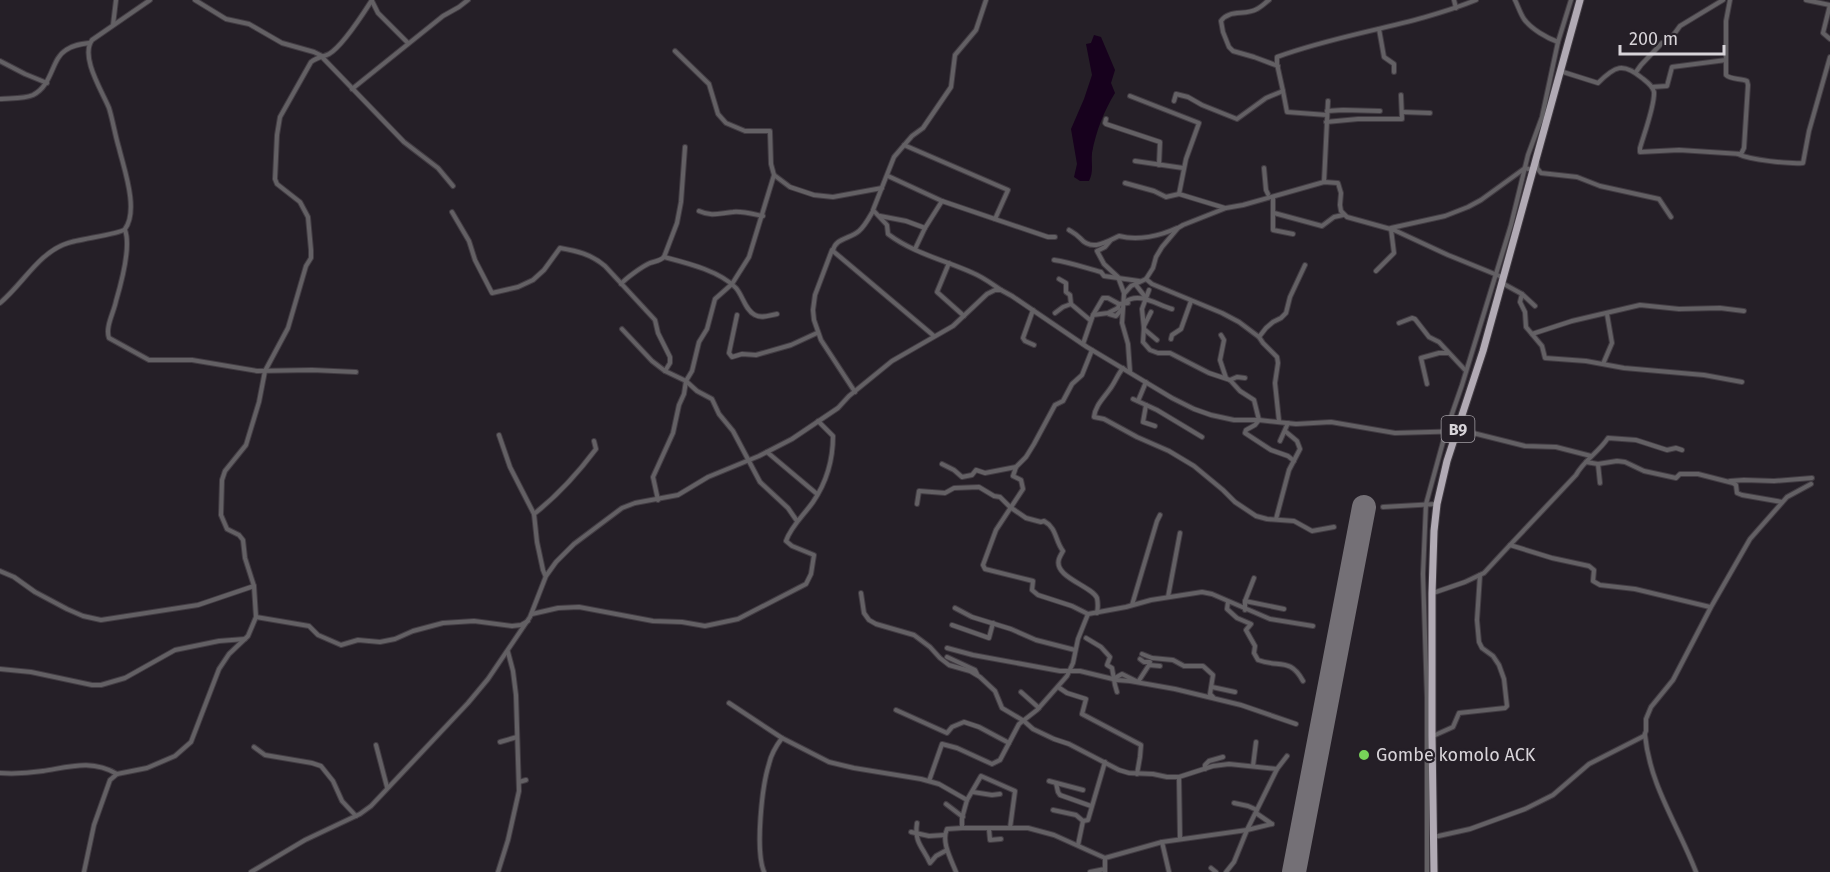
<svg xmlns="http://www.w3.org/2000/svg" width="1830" height="872" font-family="'Fira Sans',sans-serif">
<style>
.water{fill:#17011d}
.lines{fill:none;stroke-linecap:round;stroke-linejoin:round}
.runway{stroke:#747076;stroke-width:24}
.minor-casing{stroke:#423c43;stroke-width:6}
.trunk-casing{stroke:#423c43;stroke-width:9}
.minor{stroke:#636064;stroke-width:4}
.trunk{stroke:#b1aab4;stroke-width:7}
.poi-dot{fill:#78d259;stroke:#251f27;stroke-width:2}
.labels{text-anchor:middle;stroke-width:4.5;stroke-linejoin:round;paint-order:stroke}
.shield{fill:#251f27;stroke:#a29ea4;stroke-width:1.5}
.shield-label{font-size:16px;font-weight:bold;fill:#d8d4d9}
.poi-label{font-size:18px;fill:#d8d4d9;stroke:#251f27;text-anchor:start}
</style>
<rect width="100%" height="100%" fill="#251f27"/>
<!-- water -->
<path class="water" d="M1094,35L1101,37L1115,70L1111,83L1115,93C1104,111 1096,131 1092,153C1091,163 1094,172 1089,181H1080L1074,177L1077,164L1071,129L1084,99L1092,75L1086,44L1091,43Z"/>
<g class="lines">
<!-- runway -->
<path class="runway" d="M1294,872L1364,507"/>
<!-- minor casing -->
<g class="minor-casing">
<g id="minor">
<path d="M195,0L226,19L249,24L282,43L314,52L322,56"/>
<path d="M986,0L976,30L955,55L951,87L923,128L912,136L894,157L873,210L887,225L888,234C913,253 944,260 973,273C983,277 992,284 1001,290"/>
<path d="M1269,0C1265,3 1261,7 1257,9C1245,16 1229,9 1221,21L1223,32L1229,47L1233,51L1254,57L1278,66"/>
<path d="M1454,0L1456,8"/>
<path d="M1515,0C1518,6 1520,13 1524,19C1531,29 1547,38 1558,42"/>
<path d="M1806,0L1830,5"/>
<path d="M372,1L378,13L408,43"/>
<path d="M1830,5L1823,33L1830,39"/>
<path d="M113,25L116,0"/>
<path d="M1379,29L1384,57L1394,64V72"/>
<path d="M675,51L709,84L718,114L726,123L745,131H770L771,164L774,175L790,187L814,195L833,197L882,188"/>
<path d="M322,57L404,142L438,168L453,186"/>
<path d="M0,61L25,74L47,83"/>
<path d="M1560,71L1598,83C1615,66 1623,62 1642,78C1647,82 1653,86 1654,92C1655,105 1644,134 1640,148V152L1679,150L1741,154L1744,148L1748,85L1747,81C1740,78 1731,80 1726,75V21L1730,0"/>
<path d="M1636,72L1641,65L1662,43L1669,41L1680,26L1723,0"/>
<path d="M1652,87L1667,86L1672,67L1726,60"/>
<path d="M352,89L443,16L459,7L468,0"/>
<path d="M1283,91L1287,112L1327,115"/>
<path d="M1130,96L1199,123L1186,159L1179,194L1225,208"/>
<path d="M0,99C10,98 24,99 33,95C53,85 51,59 66,50C73,45 81,44 89,43"/>
<path d="M1174,101L1176,94L1188,97L1202,105L1237,119L1266,98L1283,91L1277,64V57C1342,33 1412,26 1476,0"/>
<path d="M1327,111L1343,110L1380,111"/>
<path d="M1402,112L1430,113"/>
<path d="M1106,119L1105,123L1106,124L1160,142L1159,165"/>
<path d="M1326,122L1358,119H1402L1401,95"/>
<path d="M904,145L1008,190L995,219"/>
<path d="M1738,154C1750,160 1789,164 1803,163L1809,131L1830,57"/>
<path d="M1135,161L1183,168"/>
<path d="M1537,162V168L1541,173L1577,177L1600,186L1659,199L1671,217"/>
<path d="M1264,168L1266,190L1268,194"/>
<path d="M888,176L942,201"/>
<path d="M1324,182L1328,101"/>
<path d="M1125,183L1154,191L1166,197L1179,194"/>
<path d="M1273,197V230L1293,234"/>
<path d="M699,211C712,217 720,213 733,212C742,211 753,214 763,216"/>
<path d="M873,211C869,218 865,226 859,231C850,239 835,238 833,251L934,336"/>
<path d="M452,212L469,241L475,260L492,293L518,287L533,280L544,270L560,248C577,251 591,254 605,266L655,320L658,333L670,357V363L665,371L686,381L697,391L712,399L719,414L733,431L760,482L788,508L797,521"/>
<path d="M1274,213L1322,226L1334,217L1343,215"/>
<path d="M880,216L906,221L925,228"/>
<path d="M1391,228L1445,216L1468,207L1481,200L1521,171L1525,168L1532,170"/>
<path d="M125,230C131,246 121,284 116,301C114,312 105,327 109,338L149,360H192L257,371L312,370L356,372"/>
<path d="M1069,230C1074,233 1076,234 1080,238C1092,252 1106,242 1119,236C1138,241 1160,236 1177,228"/>
<path d="M1110,241L1105,247L1097,251L1104,264L1118,277L1124,293"/>
<path d="M915,249L925,228L942,201L1048,237H1055"/>
<path d="M832,250L815,295L813,310L814,320L821,340L855,392"/>
<path d="M664,257L677,223L681,202L685,147"/>
<path d="M1054,260C1069,262 1086,268 1101,272L1104,276L1139,281"/>
<path d="M949,263L937,292L964,316"/>
<path d="M1376,271L1394,253L1391,229"/>
<path d="M1059,279L1066,283V292L1070,295L1071,304L1090,320"/>
<path d="M1146,279L1152,284L1222,313L1239,322L1259,337L1263,343L1277,357L1278,363L1275,383L1279,421"/>
<path d="M1502,283L1522,294L1520,302L1525,312L1526,327L1542,346L1545,358L1586,361L1624,368L1704,375L1742,382"/>
<path d="M621,284C626,278 643,266 650,263C656,261 660,261 664,257C687,263 720,271 736,288C743,296 745,310 755,315C762,319 770,315 777,314"/>
<path d="M1136,285L1146,298"/>
<path d="M1149,290L1142,309L1144,329L1157,340"/>
<path d="M1522,294L1535,306"/>
<path d="M1125,302C1139,291 1157,305 1172,309"/>
<path d="M0,303C23,284 39,252 68,243C79,239 121,234 125,229C139,210 124,169 119,148C115,135 113,121 109,108C102,91 80,57 92,40L150,0"/>
<path d="M1033,310L1023,338L1025,341L1034,345"/>
<path d="M1151,312L1144,326L1143,342L1150,350L1158,353H1170L1209,373L1230,380L1240,391L1254,400L1259,420L1255,425L1246,430L1245,433L1271,450L1288,456L1294,461"/>
<path d="M1055,313L1063,307L1071,304"/>
<path d="M1109,314L1116,316L1122,309"/>
<path d="M737,315L729,353L732,357L742,354L756,355L791,345L817,333"/>
<path d="M1093,315L1103,298H1108L1119,304"/>
<path d="M1399,323L1412,318L1415,319L1429,337L1439,342L1466,371"/>
<path d="M622,329L652,361L665,371"/>
<path d="M1532,334L1572,321L1640,305L1679,309L1720,308L1744,311"/>
<path d="M1221,335L1224,340L1220,360L1226,378"/>
<path d="M1259,337L1266,328L1273,322L1281,318L1286,313L1290,297L1305,265"/>
<path d="M1171,339L1172,335L1181,329L1191,301"/>
<path d="M1083,344L1093,315L1108,313L1118,308L1119,304L1128,303"/>
<path d="M1603,364L1612,343L1607,314"/>
<path d="M1123,368C1118,374 1116,380 1112,386C1105,397 1095,405 1094,417L1104,419L1137,437L1169,451L1194,466L1223,490L1235,502L1256,516L1267,519L1294,521L1312,531L1334,527"/>
<path d="M1130,372L1128,344L1122,323L1124,294L1131,286L1146,279L1153,268L1156,257L1162,247L1178,228L1183,225L1226,208L1243,205L1324,182L1338,183L1341,193L1340,205L1341,211L1347,217L1394,230L1448,255L1502,277"/>
<path d="M1230,380L1237,377L1245,378"/>
<path d="M1427,384L1421,358L1439,353H1448"/>
<path d="M1133,399L1157,410L1202,437"/>
<path d="M1138,401L1146,382"/>
<path d="M1146,405L1143,422L1155,426"/>
<path d="M499,435L510,467L534,514L537,542L543,570L545,575"/>
<path d="M1280,441L1288,423"/>
<path d="M767,452L817,494"/>
<path d="M1586,462L1598,464L1617,461L1625,462L1644,471L1676,478L1680,474H1698L1733,483L1736,485L1737,493L1742,495L1782,502"/>
<path d="M942,464L954,470L962,477L972,475L976,470L985,473L1016,467L1026,457L1034,444L1055,405L1063,401L1072,384L1082,375L1092,350"/>
<path d="M1598,464L1600,483"/>
<path d="M1016,467L1013,476L1021,480L1023,489L996,530L983,565L985,569L1033,581L1032,590L1038,595L1072,606L1088,614"/>
<path d="M1730,481L1744,480L1774,481L1812,478"/>
<path d="M658,500L653,477L673,433L679,405L684,394L686,381L692,371L699,342L707,329L715,299L732,284L749,257L774,175"/>
<path d="M917,504L919,491L945,493L954,488L979,487L994,496L1000,497L1010,507L1026,518L1041,522L1044,521C1057,528 1055,541 1063,551C1062,553 1060,556 1059,559C1053,577 1092,586 1097,598C1098,603 1098,608 1097,613"/>
<path d="M1383,507L1436,504"/>
<path d="M534,514C557,496 578,473 596,449L594,441"/>
<path d="M1276,519L1289,470L1300,449L1297,441L1285,431"/>
<path d="M1510,545L1576,475C1584,460 1599,452 1608,438L1636,440L1667,450L1676,448L1682,450"/>
<path d="M0,571L14,577L35,592L67,609L83,616L101,620L198,605L254,586"/>
<path d="M861,593L864,613L869,620L876,624L914,635L930,647L940,658L949,665L970,671L980,677L995,691L1002,708L1024,721L1033,729L1054,739L1069,744L1119,770L1129,773L1153,774L1167,777H1179L1213,766L1229,764L1277,769"/>
<path d="M1433,593L1465,582L1484,573L1510,545L1552,558L1589,566L1594,570L1593,581L1600,585L1635,589L1710,607"/>
<path d="M1168,597L1180,533"/>
<path d="M1245,601L1284,609"/>
<path d="M1228,602L1227,609L1237,618L1251,624L1246,630L1255,646L1254,653L1258,660C1279,668 1290,657 1303,681"/>
<path d="M1132,605L1157,521L1160,515"/>
<path d="M955,608L972,617L1011,629L1036,640L1075,650"/>
<path d="M1245,610V601L1254,578"/>
<path d="M532,614L558,608L579,607L653,621L682,622L705,626L738,619L806,584L811,574L814,555L792,546L786,541C791,526 804,515 813,502C826,483 833,460 833,436L818,421"/>
<path d="M256,617L309,626L318,635L341,645L358,640L380,642L395,639L413,631L443,623L474,621L512,626L521,625L528,621"/>
<path d="M952,625L989,638L993,623"/>
<path d="M1086,638L1101,647L1110,657L1107,665L1112,668L1115,685L1117,692"/>
<path d="M947,648L973,655L1060,671H1080L1117,680L1130,681L1175,689L1241,705L1296,724"/>
<path d="M1142,654L1152,658L1173,660L1184,666H1203L1213,675L1210,694L1213,697"/>
<path d="M947,657L975,670L977,674"/>
<path d="M1140,659L1144,662H1150"/>
<path d="M0,669L31,672L92,685H101L125,678L175,650L219,641L245,639"/>
<path d="M1115,678L1122,674L1138,682L1149,665L1160,666"/>
<path d="M1058,687L1067,693L1086,699L1082,714L1141,745L1140,757L1137,774"/>
<path d="M1212,687L1235,692"/>
<path d="M1021,692L1039,708"/>
<path d="M729,703L782,738L829,762L854,768L921,779L939,784L967,800L962,818V828H1028L1054,835L1105,858L1162,842L1247,830L1277,769L1287,756"/>
<path d="M896,710L947,733L952,727L964,722L979,727L1009,743"/>
<path d="M1645,735C1650,786 1678,825 1696,872"/>
<path d="M1433,736L1453,727L1459,713L1505,708L1507,706L1504,679L1499,665L1493,656L1482,648L1479,642L1477,620L1480,575"/>
<path d="M500,742L517,737"/>
<path d="M376,745L387,787"/>
<path d="M254,747L265,755L312,763L321,766L333,781L342,801L356,816"/>
<path d="M1253,766L1256,742"/>
<path d="M1205,769V765L1209,761L1223,757"/>
<path d="M0,773C14,774 29,773 43,771C69,767 92,759 117,774"/>
<path d="M1179,777L1180,838"/>
<path d="M929,781L942,744L957,748L992,764L1000,760L1019,724L1037,710L1067,676L1073,663L1078,639L1088,614L1126,607L1151,600L1202,592L1212,594L1270,619L1313,626"/>
<path d="M1049,781L1083,790"/>
<path d="M519,782L526,780"/>
<path d="M1056,783L1058,792L1060,795L1091,806"/>
<path d="M973,792L992,795L1000,794"/>
<path d="M967,800L981,776L1015,791L1010,828"/>
<path d="M1234,803L1248,806L1257,810"/>
<path d="M946,804L963,817"/>
<path d="M1053,810L1076,815L1083,821"/>
<path d="M1256,813L1272,824"/>
<path d="M917,823C914,843 923,847 930,863L936,856L947,850"/>
<path d="M989,829L990,840L1001,839"/>
<path d="M911,832L929,836L945,835"/>
<path d="M1434,837L1470,829L1525,809L1553,795L1589,764L1644,736L1646,731V719L1651,707L1673,680L1711,607L1750,539L1787,497L1811,484"/>
<path d="M1162,842L1169,872"/>
<path d="M1078,845L1083,821L1088,820L1105,762"/>
<path d="M1105,858V872"/>
<path d="M1211,868L1216,872"/>
<path d="M84,872L94,825L110,780L117,774L147,768L175,756L191,742L219,669L229,654L248,636L256,617L254,586L245,558L243,540L239,535L227,529L221,515L222,480L225,471L246,445L259,402L265,371L288,328L306,266L311,258V250L308,217L300,202L277,184L275,179L277,135L280,117L311,62C317,57 323,57 329,54C343,46 363,14 372,0"/>
<path d="M251,872L305,840L360,814L371,806L468,703L488,679L530,617L546,576L556,562L574,544L622,508L635,503L678,495L708,477L759,456L792,439L838,408L849,396L892,361L953,326L987,294L995,290H1001L1012,296L1087,347L1172,398L1194,409L1211,415L1234,420H1259L1296,424L1331,422L1395,433L1465,431L1525,446L1556,447L1591,456"/>
<path d="M498,872L508,840L519,791L516,695L513,671L508,652"/>
<path d="M764,872C755,850 762,786 769,764C771,754 776,746 782,738"/>
<path d="M956,872C951,859 941,842 947,829L962,828"/>
<path d="M1090,872L1105,869"/>
<path d="M1226,872L1234,862L1247,830L1272,824"/>
<path d="M1427,872V698L1423,574L1426,504L1446,431L1462,385L1511,225L1528,155L1542,117L1558,42L1571,0"/>
</g>
</g>
<!-- trunk casing -->
<g class="trunk-casing">
<path id="trunk" d="M1434,872L1432,736V593L1434,531L1437,504L1447,461L1483,351L1580,0"/>
</g>
<!-- minor -->
<use href="#minor" class="minor"/>
<!-- trunk -->
<use href="#trunk" class="trunk"/>
</g>
<!-- markers -->
<circle class="poi-dot" cx="1364" cy="755" r="6"/>
<g class="labels">
<!-- shield labels -->
<rect class="shield" x="1441.5" y="416" width="33" height="26" rx="4.5"/>
<g class="shield-label">
<text x="1458" y="435">B9</text>
</g>
<!-- poi labels -->
<g class="poi-label">
<text x="1376" y="761">Gombe komolo ACK</text>
</g>
</g>
<!-- scale -->
<path d="M1620 45v9h104v-9" fill="none" stroke="#d8d4d9" stroke-width="3"/>
<text x="1629" y="45" font-size="18" fill="#d8d4d9" stroke="#251f27" stroke-width="4.5" paint-order="stroke">200 m</text>
</svg>
